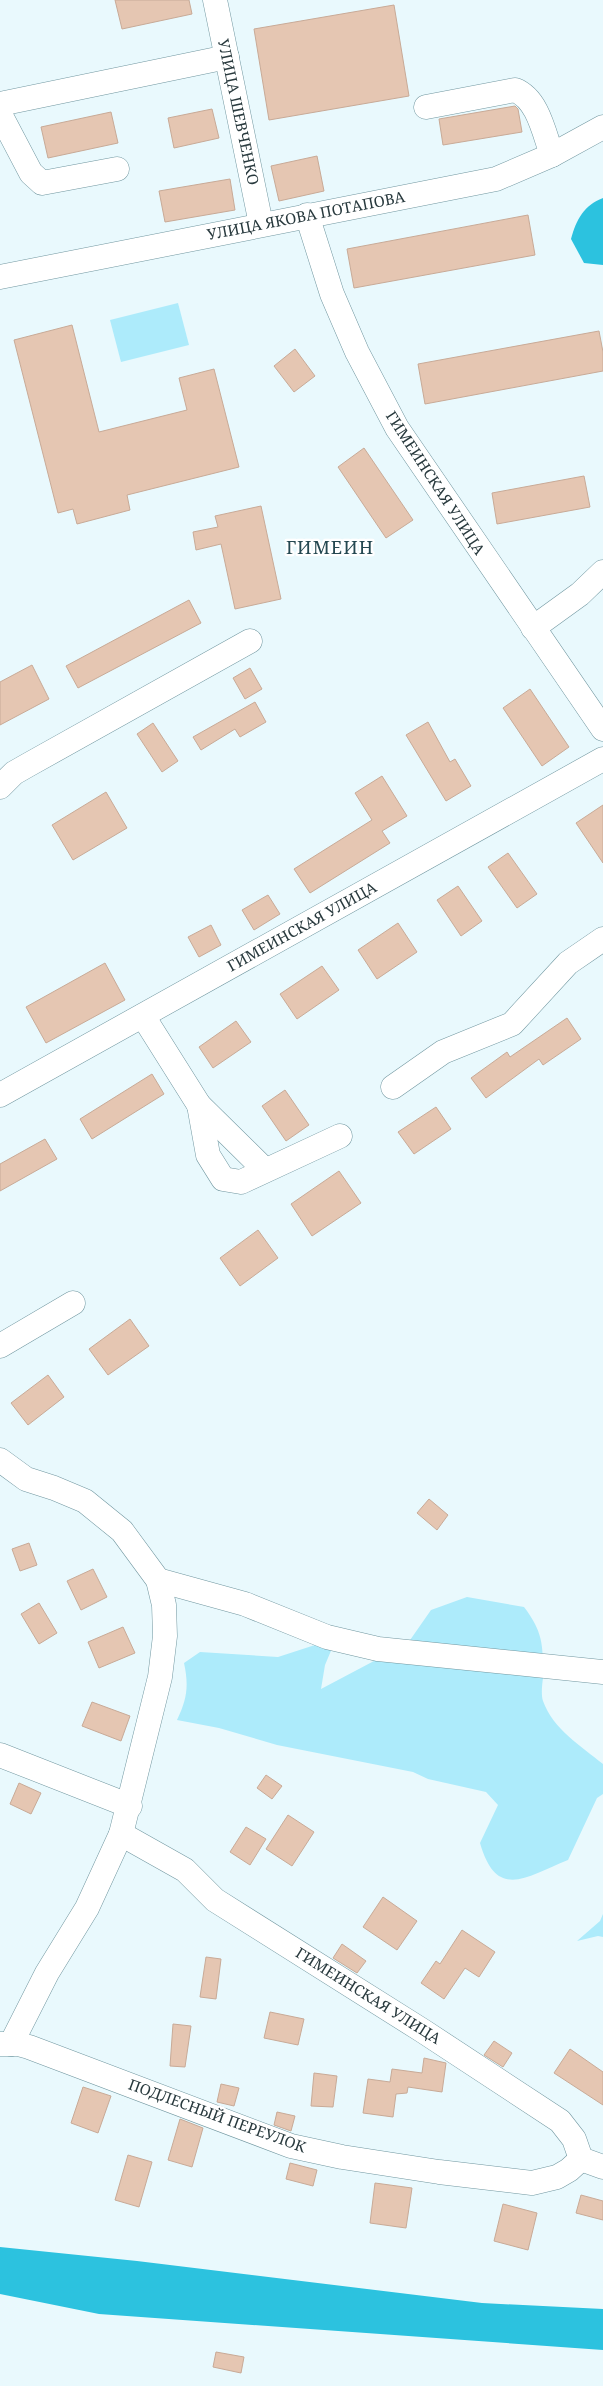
<svg xmlns="http://www.w3.org/2000/svg" width="603" height="2386" font-family="'Noto Serif',serif">
<style>
.green{fill:#adebfb}
.water{fill:#2cc2df}
.building{fill:#e5c6b2;stroke:#c8aa97}
.lines{fill:none;stroke-linecap:round;stroke-linejoin:round}
.minor-casing{stroke:#7197a0;stroke-width:25}
.minor{stroke:#fff;stroke-width:24}
.labels{text-anchor:middle;stroke-width:4.5;stroke-linejoin:round;paint-order:stroke}
.street-label{font-size:15px;fill:#293a3e;stroke:#fff}
.quarter-label{font-size:18px;letter-spacing:1px;fill:#244851;stroke:#fff}
</style>
<rect width="100%" height="100%" fill="#e9f9fd"/>
<!-- green -->
<g class="green">
<path d="M178,303L189,345L121,362L110,320Z"/>
<path d="M467,1597L524,1607C544,1633 543,1647 543,1678C542,1685 541,1695 543,1701C553,1729 581,1746 603,1764V1794L597,1798L568,1860C527,1876 497,1902 480,1843L498,1805L486,1792L428,1779L413,1772L277,1745L219,1728L177,1720C187,1699 189,1686 184,1663L200,1652L278,1657L315,1645L333,1646L325,1665L321,1689L408,1643L431,1610Z"/>
<path d="M603,1914V1937L598,1936L577,1941L600,1921Z"/>
</g>
<!-- water -->
<g class="water">
<path d="M603,198V265L584,263L571,239C576,220 584,205 603,198Z"/>
<path d="M0,2247L137,2261L482,2303L603,2309V2350L99,2314L0,2294Z"/>
</g>
<!-- building -->
<g class="building">
<path d="M115,0H189L192,14L122,29Z"/>
<path d="M394,5L409,96L269,120L254,29Z"/>
<path d="M515,106L518,109L522,132L443,145L439,119Z"/>
<path d="M212,109L219,138L174,148L168,118Z"/>
<path d="M111,112L118,143L48,158L41,127Z"/>
<path d="M317,156L324,191L279,201L271,166Z"/>
<path d="M230,179L235,210L165,222L159,191Z"/>
<path d="M528,215L535,255L354,288L347,249Z"/>
<path d="M72,325L99,432L187,410L179,378L214,369L239,467L127,495L130,510L77,524L73,509L58,513L14,340Z"/>
<path d="M599,331L603,352V371L425,404L418,364Z"/>
<path d="M295,349L315,376L294,392L274,366Z"/>
<path d="M364,448L413,520L386,538L338,467Z"/>
<path d="M584,476L590,507L497,524L492,493Z"/>
<path d="M261,506L281,599L235,609L221,544L196,550L193,532L218,527L215,516Z"/>
<path d="M189,600L201,623L78,688L66,666Z"/>
<path d="M32,665L49,699L0,725V682Z"/>
<path d="M250,668L262,689L245,699L233,678Z"/>
<path d="M530,689L569,747L542,766L503,708Z"/>
<path d="M255,702L266,722L240,737L235,729L201,750L193,737Z"/>
<path d="M428,722L450,762L455,759L471,786L446,801L406,735Z"/>
<path d="M153,723L178,761L162,772L137,734Z"/>
<path d="M382,776L407,816L382,831L390,843L310,893L294,869L372,820L355,793Z"/>
<path d="M106,792L127,828L73,860L52,825Z"/>
<path d="M603,805V863L576,823Z"/>
<path d="M508,853L537,894L517,908L488,867Z"/>
<path d="M458,886L482,921L461,936L437,900Z"/>
<path d="M268,895L280,914L254,930L242,910Z"/>
<path d="M398,923L417,952L377,979L358,950Z"/>
<path d="M211,925L221,945L199,957L188,937Z"/>
<path d="M105,963L125,1000L46,1043L26,1007Z"/>
<path d="M322,966L339,990L297,1019L280,994Z"/>
<path d="M567,1018L581,1039L543,1065L539,1059L486,1098L471,1078L507,1052L510,1057Z"/>
<path d="M236,1021L251,1042L213,1068L199,1047Z"/>
<path d="M152,1074L164,1094L92,1139L80,1119Z"/>
<path d="M285,1090L309,1125L286,1141L262,1106Z"/>
<path d="M436,1107L451,1129L414,1154L398,1132Z"/>
<path d="M45,1139L57,1159L0,1191V1164Z"/>
<path d="M339,1171L361,1203L312,1236L291,1204Z"/>
<path d="M258,1230L278,1258L240,1286L220,1258Z"/>
<path d="M130,1319L149,1346L108,1375L89,1349Z"/>
<path d="M48,1375L64,1397L28,1425L11,1403Z"/>
<path d="M429,1499L448,1515L437,1530L417,1513Z"/>
<path d="M29,1543L37,1565L20,1571L12,1549Z"/>
<path d="M93,1569L107,1597L81,1610L67,1581Z"/>
<path d="M39,1603L57,1633L39,1644L21,1614Z"/>
<path d="M123,1627L135,1653L99,1668L88,1642Z"/>
<path d="M92,1702L130,1716L121,1741L82,1726Z"/>
<path d="M266,1775L282,1786L272,1799L257,1788Z"/>
<path d="M19,1783L41,1793L31,1814L10,1804Z"/>
<path d="M288,1815L314,1832L292,1866L266,1849Z"/>
<path d="M246,1827L266,1839L250,1865L230,1852Z"/>
<path d="M383,1897L417,1921L397,1950L363,1927Z"/>
<path d="M462,1930L495,1952L479,1977L465,1968L444,1999L421,1983L436,1961L440,1964Z"/>
<path d="M342,1944L366,1961L357,1973L333,1958Z"/>
<path d="M206,1957L221,1959L216,1999L200,1997Z"/>
<path d="M270,2012L304,2019L298,2045L264,2038Z"/>
<path d="M173,2024L191,2026L185,2067L170,2066Z"/>
<path d="M494,2041L512,2053L503,2067L484,2055Z"/>
<path d="M570,2049L603,2072V2105L554,2073Z"/>
<path d="M424,2058L446,2063L442,2092L408,2087L407,2093L396,2094L393,2117L363,2113L368,2079L390,2082L392,2069L422,2073Z"/>
<path d="M314,2073L337,2076L333,2107L311,2106Z"/>
<path d="M221,2084L239,2088L234,2106L217,2102Z"/>
<path d="M83,2087L111,2096L98,2133L71,2123Z"/>
<path d="M277,2112L295,2116L291,2131L274,2125Z"/>
<path d="M180,2119L203,2128L192,2167L168,2160Z"/>
<path d="M128,2155L152,2162L139,2207L115,2200Z"/>
<path d="M290,2163L317,2170L313,2186L286,2179Z"/>
<path d="M375,2183L412,2188L406,2228L370,2223Z"/>
<path d="M581,2195L603,2201V2220L576,2213Z"/>
<path d="M503,2204L537,2213L528,2250L494,2241Z"/>
<path d="M216,2352L244,2357L241,2373L213,2367Z"/>
</g>
<g class="lines">
<!-- minor casing -->
<g class="minor-casing">
<g id="minor">
<path d="M215,0L261,224"/>
<path d="M0,104L227,57"/>
<path d="M426,107L515,90C538,99 544,133 552,155"/>
<path d="M0,114L31,173L42,183L117,169"/>
<path d="M307,215L332,294L357,352L397,428L603,729"/>
<path d="M0,277L496,179L552,155L603,127"/>
<path d="M533,628L580,594L603,572"/>
<path d="M0,787L14,773L28,765L250,641"/>
<path d="M143,1016L199,1105L265,1170"/>
<path d="M393,1087L443,1052L512,1024L568,963L603,939"/>
<path d="M0,1095L603,759"/>
<path d="M199,1105L208,1155L223,1179L241,1182L340,1136"/>
<path d="M0,1346L73,1303"/>
<path d="M0,1460L26,1479L54,1488L85,1501L122,1531L158,1580L164,1605L165,1636L160,1677L121,1834L87,1908L47,1973L11,2044"/>
<path d="M158,1580L245,1604L327,1637L378,1649L603,1672"/>
<path d="M0,1755L130,1806"/>
<path d="M121,1834L185,1870L215,1900L423,2031L560,2121L574,2139L581,2159L603,2167"/>
<path d="M0,2044H18L29,2047L291,2146L342,2157L439,2172L532,2183L557,2177L569,2170L581,2159"/>
</g>
</g>
<!-- minor -->
<use href="#minor" class="minor"/>
</g>
<g class="labels">
<!-- street labels -->
<g class="street-label">
<text transform="translate(238 112) rotate(78)" y="5">УЛИЦА ШЕВЧЕНКО</text>
<text transform="translate(306 216) rotate(-11)" y="5">УЛИЦА ЯКОВА ПОТАПОВА</text>
<text transform="translate(435 483) rotate(57)" y="5">ГИМЕИНСКАЯ УЛИЦА</text>
<text transform="translate(302 927) rotate(-29)" y="5">ГИМЕИНСКАЯ УЛИЦА</text>
<text transform="translate(368 1996) rotate(32)" y="5">ГИМЕИНСКАЯ УЛИЦА</text>
<text transform="translate(217 2116) rotate(20)" y="5">ПОДЛЕСНЫЙ ПЕРЕУЛОК</text>
</g>
<!-- quarter labels -->
<g class="quarter-label">
<text x="330" y="554">ГИМЕИН</text>
</g>
</g>
</svg>
